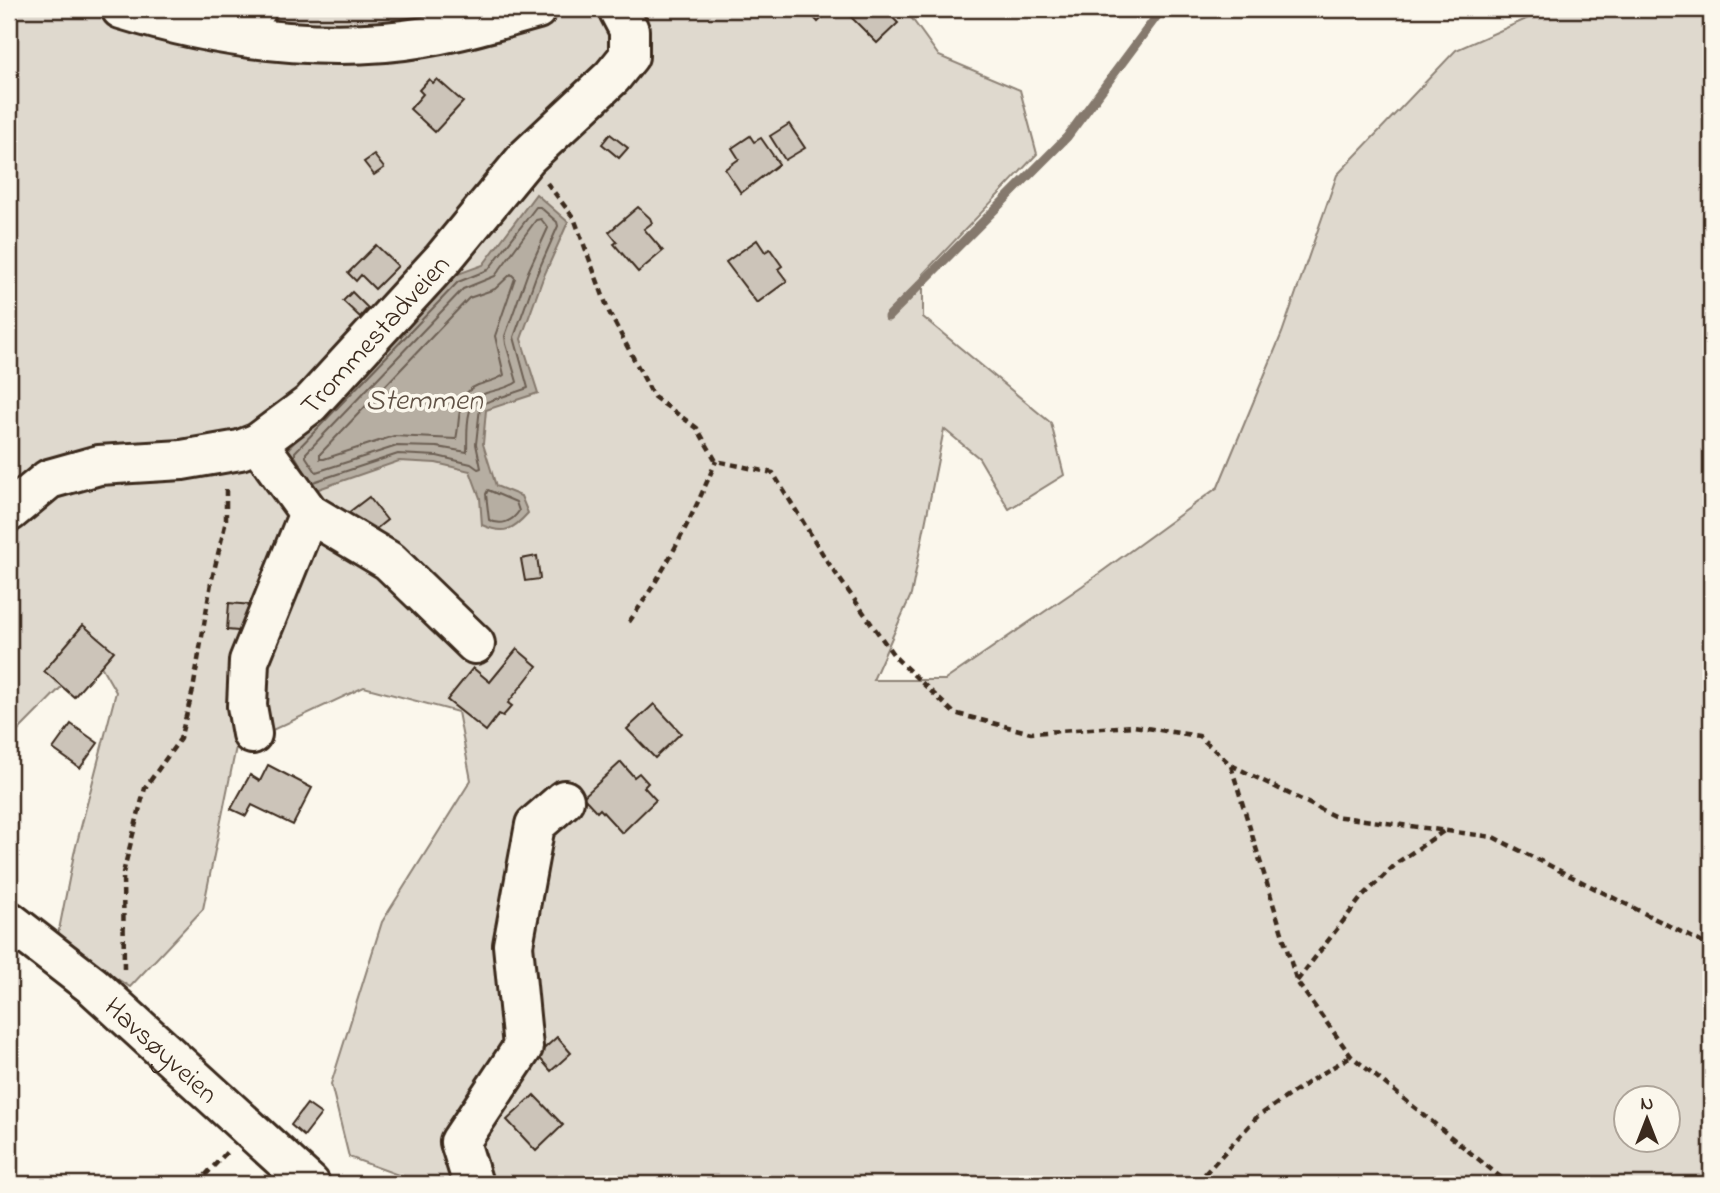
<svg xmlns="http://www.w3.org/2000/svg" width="1720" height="1193" font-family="'Indie Flower',sans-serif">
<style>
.green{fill:#dfd9ce;stroke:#8d8276;stroke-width:2;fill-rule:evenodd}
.water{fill:#b6aea2;stroke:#85796d;stroke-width:2}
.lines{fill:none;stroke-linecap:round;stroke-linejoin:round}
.shore{stroke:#6c5f53;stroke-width:2}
.stream{stroke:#85796d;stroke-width:9}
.building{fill:#ccc4b9;stroke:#3b2a1e;stroke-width:2}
.minor-casing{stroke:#3b2a1e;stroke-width:44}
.major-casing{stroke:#3b2a1e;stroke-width:44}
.path{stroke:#3b2a1e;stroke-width:4.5;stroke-dasharray:7 5;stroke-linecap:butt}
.minor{stroke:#fbf7ec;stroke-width:38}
.major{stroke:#fbf7ec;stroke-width:38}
.labels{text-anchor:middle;stroke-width:7;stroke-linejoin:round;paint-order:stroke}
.street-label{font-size:28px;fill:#3b2a1e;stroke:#fbf7ec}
.water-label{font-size:30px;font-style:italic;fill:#605246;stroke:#fbf7ec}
</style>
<rect width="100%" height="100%" fill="#fbf7ec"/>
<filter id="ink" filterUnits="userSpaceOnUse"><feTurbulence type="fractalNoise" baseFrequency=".0143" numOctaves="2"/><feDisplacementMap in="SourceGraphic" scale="14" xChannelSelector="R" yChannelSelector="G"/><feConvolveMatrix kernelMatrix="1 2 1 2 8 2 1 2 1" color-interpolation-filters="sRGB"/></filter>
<g filter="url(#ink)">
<!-- green -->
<path class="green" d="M9,9H905L939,56L1020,90L1037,154L923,274V317L1051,423L1064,475L1009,509L979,458L944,429L911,595L873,680H945L1082,586L1218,487L1282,333L1337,175L1456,50L1533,16L1570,9H1711V1184H423L349,1157L331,1084L382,922L471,780L458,712L364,687L236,747L203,909L130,987L57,940L74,854L116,692L94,654L9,740ZM1626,1098H1668V1140H1626Z"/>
<!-- water -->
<path class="water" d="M536,194L568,222L543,278L521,339L538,393L486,410L483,444L496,486L521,496L528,513C513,530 504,535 482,525L480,498L470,471L436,463L399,461L310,492L284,453L455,275L483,265Z"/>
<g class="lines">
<!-- shore -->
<g class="shore">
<path d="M541,219L548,228L528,272L505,336L506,344L517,382C509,388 496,390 486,393C463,401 468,433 467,452L437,447L397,446L316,472L306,457V453L463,289L495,276L536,220Z"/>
<path d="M511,274L515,278L495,336L504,375C497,380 487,382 478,385C455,394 461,420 456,439L394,436L324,459H320V454L469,298L495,289Z"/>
<path d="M306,474L295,456V452L458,282L488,270L536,207H540L557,222L558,226L536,276L514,337L528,388L484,403L480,407L476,444L481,468L478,469L471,464L437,456L398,454L313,482"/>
<path d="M488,490L516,502L519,511C512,522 501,526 489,520L486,494Z"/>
</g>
<!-- stream -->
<path class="stream" d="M888,317L1067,137L1162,9"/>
</g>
<!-- building -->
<g class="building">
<path d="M806,9H832L818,22Z"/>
<path d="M843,9H884L898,23L877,43Z"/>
<path d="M429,79L433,83L437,79L463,102L435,132L410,109L423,94L419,90Z"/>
<path d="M789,124L805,148L785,160L770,136Z"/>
<path d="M610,134L628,148L619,158L602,144Z"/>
<path d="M750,136L754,142L761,138L779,164L741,193L725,169L739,159L732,148Z"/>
<path d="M374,155L384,168L374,175L364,162Z"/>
<path d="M638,207L650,218L652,223L644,229L663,251L638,272L614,244L617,242L609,232Z"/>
<path d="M757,240L765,252L770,249L782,266L778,269L787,281L757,303L726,262Z"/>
<path d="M376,245L398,266L375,289L361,275L356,281L348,273Z"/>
<path d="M352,292L368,308L360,317L343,301Z"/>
<path d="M369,497L387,520L366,537L348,513Z"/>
<path d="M537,556L540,579L525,581L521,559Z"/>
<path d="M229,603L252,605L250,632L227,630Z"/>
<path d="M83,625L114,651L74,697L44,671Z"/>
<path d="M517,649L537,666L508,703L512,706L503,716L499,714L486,731L447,700L473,668L490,682Z"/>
<path d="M654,704L681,733L655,758L627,729Z"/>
<path d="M71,724L98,743L80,768L53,749Z"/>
<path d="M621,762L634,777L639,773L648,783L644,787L656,800L622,833L600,809L597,812L583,797Z"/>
<path d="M268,765L312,788L293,825L252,805L246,816L231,809L250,775L260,781Z"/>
<path d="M557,1037L571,1053L551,1071L537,1055Z"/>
<path d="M534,1095L563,1125L536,1151L507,1120Z"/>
<path d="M307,1104L321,1114L304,1136L291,1125Z"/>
</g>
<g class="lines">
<!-- minor casing -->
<g class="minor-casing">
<g id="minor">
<path d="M245,37L251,17L257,9"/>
<path d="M258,443L309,513L389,561L475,644"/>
<path id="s1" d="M9,512L49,479L99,465L182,460L240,450L258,443L310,404L443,259L527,157L612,77L629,56V30L618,9"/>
<path d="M252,734L247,706L249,661L309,513"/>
<path d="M473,1184L460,1142L523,1047L513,945L535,825L564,800"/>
</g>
</g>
<!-- major casing -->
<g class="major-casing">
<g id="major">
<path d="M121,9C205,35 297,49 385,42C436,38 488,23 537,9"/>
<path id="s2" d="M9,921L93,986L310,1184"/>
</g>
</g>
<!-- path -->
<g class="path">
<path d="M547,183L574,218L609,312L654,397L697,428L716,461L773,473L827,561L895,657L954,713L1031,733L1133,726L1199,736L1231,765L1334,816L1493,837L1711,947"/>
<path d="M629,622C666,570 691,520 716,461"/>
<path d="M1231,766L1297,982L1351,1056L1509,1184"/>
<path d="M124,969L123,873L145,788L180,739L193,690L211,583L226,521V485"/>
<path d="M1297,981L1361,898L1398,862L1444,831"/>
<path d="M197,1184L227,1152"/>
<path d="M1198,1184L1202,1177L1257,1117L1310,1081L1351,1056"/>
</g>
<!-- minor -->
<use href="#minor" class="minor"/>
<!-- major -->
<use href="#major" class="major"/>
</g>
</g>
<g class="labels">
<!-- street labels -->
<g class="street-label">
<text dy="10" stroke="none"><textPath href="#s1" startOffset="425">Trommestadveien</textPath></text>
<text dy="10" stroke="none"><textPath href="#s2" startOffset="200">Havsøyveien</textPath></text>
</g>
<!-- water labels -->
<g class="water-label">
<text x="424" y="409">Stemmen</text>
</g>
</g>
<!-- margin -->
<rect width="1720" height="1193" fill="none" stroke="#fbf7ec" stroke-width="35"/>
<rect x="18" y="18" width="1685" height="1158" fill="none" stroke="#3b2a1e" stroke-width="2.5" filter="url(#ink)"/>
<!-- north arrow -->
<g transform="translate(1647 1119)"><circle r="33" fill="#fbf7ec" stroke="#aea59a" stroke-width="2"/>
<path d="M0-5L12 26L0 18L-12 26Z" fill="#3b2a1e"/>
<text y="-10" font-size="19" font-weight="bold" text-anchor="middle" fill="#3b2a1e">N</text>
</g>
</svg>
